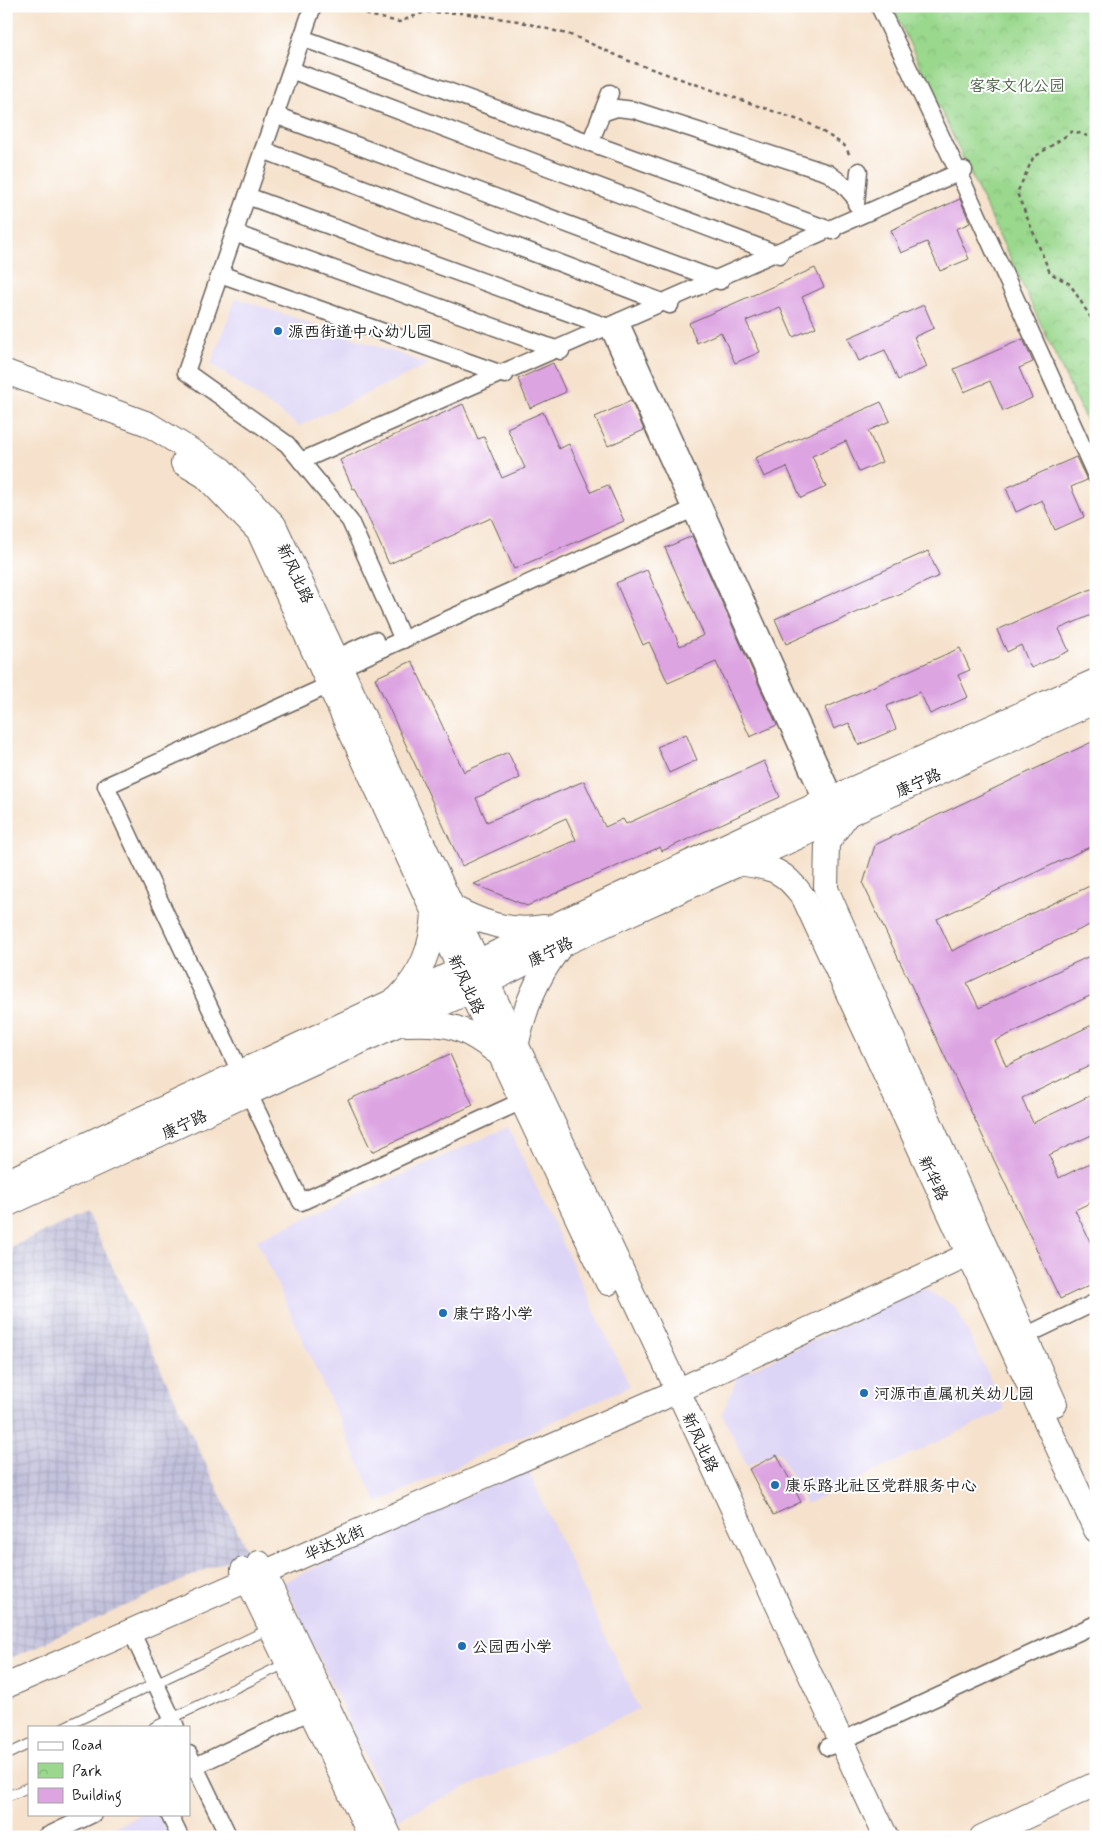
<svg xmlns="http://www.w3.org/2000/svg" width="1102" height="1843" font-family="Mynerve,'LXGW WenKai TC',sans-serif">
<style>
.built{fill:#ddd5f6}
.industrial{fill:url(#industrial-grid)}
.park{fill:url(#park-crowns);stroke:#5b7a54}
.building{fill:#dda4e2}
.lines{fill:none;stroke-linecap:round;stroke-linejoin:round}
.lane-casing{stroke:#68615a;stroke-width:11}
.street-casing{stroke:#68615a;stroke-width:19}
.secondary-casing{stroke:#68615a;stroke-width:26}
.path{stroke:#68615a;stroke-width:2.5;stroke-dasharray:4 4;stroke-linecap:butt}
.lane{stroke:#fff;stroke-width:9}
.street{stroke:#fff;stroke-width:16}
.secondary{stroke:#fff;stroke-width:24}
.poi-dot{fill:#1f6fb2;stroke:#fff;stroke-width:2}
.labels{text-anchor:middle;stroke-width:4;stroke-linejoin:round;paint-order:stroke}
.park-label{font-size:16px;fill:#485e44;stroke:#fff}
.poi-label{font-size:16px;fill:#1c1c1c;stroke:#fff;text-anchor:start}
.street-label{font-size:16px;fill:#1c1c1c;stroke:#fff}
</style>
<defs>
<pattern id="industrial-grid" width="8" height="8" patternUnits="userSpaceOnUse" patternTransform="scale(1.25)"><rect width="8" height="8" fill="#c2c1dc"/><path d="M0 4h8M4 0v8" fill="none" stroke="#a6a5bc"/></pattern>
<pattern id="park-crowns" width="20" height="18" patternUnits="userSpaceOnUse" patternTransform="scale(1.25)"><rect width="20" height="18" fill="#9ad88d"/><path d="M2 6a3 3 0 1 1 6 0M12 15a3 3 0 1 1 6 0" fill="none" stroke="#84b979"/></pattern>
</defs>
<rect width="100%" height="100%" fill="#fff"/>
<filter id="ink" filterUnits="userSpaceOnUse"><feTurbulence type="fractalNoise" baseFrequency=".02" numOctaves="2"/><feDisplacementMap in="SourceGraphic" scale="10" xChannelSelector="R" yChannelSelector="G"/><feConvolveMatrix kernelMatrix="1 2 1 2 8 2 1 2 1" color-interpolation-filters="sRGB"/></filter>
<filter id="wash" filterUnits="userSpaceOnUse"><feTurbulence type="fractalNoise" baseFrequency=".0096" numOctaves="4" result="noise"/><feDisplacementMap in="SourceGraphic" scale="20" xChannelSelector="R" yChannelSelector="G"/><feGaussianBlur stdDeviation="1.12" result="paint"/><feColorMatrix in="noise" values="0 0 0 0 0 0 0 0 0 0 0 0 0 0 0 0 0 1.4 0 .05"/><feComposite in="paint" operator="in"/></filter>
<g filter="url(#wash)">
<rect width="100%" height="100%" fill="#f6e2cc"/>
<!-- built -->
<g class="built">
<path d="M236,298L429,364L299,426L211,364Z"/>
<path d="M508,1127L630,1386L377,1503L257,1240Z"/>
<path d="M924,1288L956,1307L1005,1410L806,1504L778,1451L747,1466L722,1414L738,1376Z"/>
<path d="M527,1468L639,1709L395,1820L284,1582Z"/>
<path d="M143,1814H159L169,1837H95Z"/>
</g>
<!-- industrial -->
<path class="industrial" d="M87,1213L247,1551L6,1660V1249Z"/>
<!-- park -->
<path class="park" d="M892,6H1096V442Z"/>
<g id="blocks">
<!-- building -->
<g class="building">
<path d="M960,199L970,223L956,229L969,259L940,271L927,242L901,253L891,230Z"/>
<path d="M815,268L824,287L802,297L816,327L793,337L780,307L746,321L760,352L735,363L721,332L697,343L689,323Z"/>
<path d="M924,305L934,328L914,337L927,367L898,380L885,350L859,361L848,338Z"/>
<path d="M1023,339L1033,362L1019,368L1032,398L1003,411L990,381L964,392L954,369Z"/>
<path d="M553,363L566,392L530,408L518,379Z"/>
<path d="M631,401L644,430L608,446L595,417Z"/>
<path d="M881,402L890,421L868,431L882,462L859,472L846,441L812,456L826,487L801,498L787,467L764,477L755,458Z"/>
<path d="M463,404L478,439L484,437L502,478L525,468L507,428L543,412L559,449L569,444L591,492L608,485L624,521L514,569L491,518L389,564L355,488L353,489L340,460Z"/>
<path d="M1076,457L1087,480L1071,487L1084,517L1055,530L1042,500L1016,512L1006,488Z"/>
<path d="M692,536L777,725L750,737L716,662L668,683L649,642L643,645L616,583L647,570L680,646L704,635L665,548Z"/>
<path d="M928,551L939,576L786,644L775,619Z"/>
<path d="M1096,587V613L1059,629L1069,651L1031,668L1021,645L1007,652L997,630Z"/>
<path d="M960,648L970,670L958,675L968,697L930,714L920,692L887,706L896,729L859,745L849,723L834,729L825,708Z"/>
<path d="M412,661L464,772L508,752L520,778L476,798L487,822L584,781L605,827L623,819L626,824L764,761L780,797L662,851L660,847L527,906L474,884L576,840L566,818L462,866L375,678Z"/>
<path d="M686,734L697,760L669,773L657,747Z"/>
<path d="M1096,740V844L937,919L952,951L1096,883V922L967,983L979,1008L1096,953V993L995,1041L1006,1066L1092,1025L1096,1032V1063L1022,1098L1033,1123L1096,1093V1133L1049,1155L1059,1178L1096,1160V1200L1075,1210L1096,1254V1282L1060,1299L863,884L875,845Z"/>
<path d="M450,1054L473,1105L372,1152L348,1100Z"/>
<path d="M777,1455L801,1502L773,1515L749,1469Z"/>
</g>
</g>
</g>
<g filter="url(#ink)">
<use href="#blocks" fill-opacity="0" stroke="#68615a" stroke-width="1"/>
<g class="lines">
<!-- lane casing -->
<g class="lane-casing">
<g id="lane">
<path d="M64,1727L271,1628"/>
<path d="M154,1727L287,1663"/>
<path d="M6,1755L29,1744"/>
<path d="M6,1797L29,1787"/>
</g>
</g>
<!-- street casing -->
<g class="street-casing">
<g id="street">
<path d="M313,6L186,372L287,444L301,461L350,521L403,640"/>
<path d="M879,6L961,178L1096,476"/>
<path d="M302,38L833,231"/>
<path d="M291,70L780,255"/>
<path d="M602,113L610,93"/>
<path d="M275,115L720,281"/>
<path d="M590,143L602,113L617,108L634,110L828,173L844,185L856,199"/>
<path d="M263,150L670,305"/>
<path d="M247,196L608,327L691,510L702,505"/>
<path d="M856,204L859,171"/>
<path d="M234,233L561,351"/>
<path d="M220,274L505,375"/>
<path d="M620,321L838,805"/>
<path d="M301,461L964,170"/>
<path d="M327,662L375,640"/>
<path d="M331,672L691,510L827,812"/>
<path d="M241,1074L106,786L338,681"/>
<path d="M249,1094L301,1202L522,1101"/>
<path d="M1025,1336L1096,1302"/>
<path d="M131,1631L176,1727"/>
<path d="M828,1747L1096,1624"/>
<path d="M189,1754L229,1837"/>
<path d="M189,1769L311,1711"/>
<path d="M169,1814L180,1837"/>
<path d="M45,1837L93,1814"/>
</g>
</g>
<!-- secondary casing -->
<g class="secondary-casing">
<g id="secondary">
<path d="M6,372L148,424L221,469L274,525L886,1837"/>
<path d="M183,463L205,476L259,532L457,963L608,1283"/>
<path d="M847,815L827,843L826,889L1055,1404"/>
<path d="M739,863C773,868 783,869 804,898L1096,1530"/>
<path d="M450,906C480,922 508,933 543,927"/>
<path d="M398,998C422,973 432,948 434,913"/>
<path d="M407,1024C449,1022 464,1027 498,1053"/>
<path d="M516,1047C524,1009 536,978 560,947"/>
<path d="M6,1182L740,839L1096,681"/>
<path d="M6,1205L470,991L563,944L1096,701"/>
<path d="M259,1563L390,1837"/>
<path d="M243,1570L371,1837"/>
<path d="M6,1686L662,1398L985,1247"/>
<path d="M982,1837L1096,1784"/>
</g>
</g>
<!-- path -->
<g class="path">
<path d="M352,6L368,15L399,22L425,12L462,13L518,21L574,36L629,61L810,124L844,145L851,157"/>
<path d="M1091,318L1070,284L1050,273L1017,193L1033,158L1073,131L1096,139"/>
</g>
<!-- lane -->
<use href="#lane" class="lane"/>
<!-- street -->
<use href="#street" class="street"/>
<!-- secondary -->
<use href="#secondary" class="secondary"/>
</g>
</g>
<!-- markers -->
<g class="poi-dot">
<circle cx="278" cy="331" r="5"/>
<circle cx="443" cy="1313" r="5"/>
<circle cx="864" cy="1393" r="5"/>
<circle cx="775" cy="1485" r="5"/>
<circle cx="462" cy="1646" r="5"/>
</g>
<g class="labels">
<!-- park labels -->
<g class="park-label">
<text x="1017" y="91">客家文化公园</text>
</g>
<!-- poi labels -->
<g class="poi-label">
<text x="288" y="337">源西街道中心幼儿园</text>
<text x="453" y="1319">康宁路小学</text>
<text x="874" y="1399">河源市直属机关幼儿园</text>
<text x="785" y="1491">康乐路北社区党群服务中心</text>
<text x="472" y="1652">公园西小学</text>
</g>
<!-- street labels -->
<g class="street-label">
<text transform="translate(296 573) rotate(65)" y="6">新风北路</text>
<text transform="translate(918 782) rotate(-24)" y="6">康宁路</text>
<text transform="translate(550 951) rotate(-26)" y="6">康宁路</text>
<text transform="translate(467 984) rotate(65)" y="6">新风北路</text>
<text transform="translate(184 1124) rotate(-25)" y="6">康宁路</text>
<text transform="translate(934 1178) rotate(65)" y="6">新华路</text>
<text transform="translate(701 1442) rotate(65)" y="6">新风北路</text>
<text transform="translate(334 1542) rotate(-24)" y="6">华达北街</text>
</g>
</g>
<!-- margin -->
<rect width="1102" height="1843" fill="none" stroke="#fff" stroke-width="25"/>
<!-- legend -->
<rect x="28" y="1726" width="162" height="90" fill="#ffffff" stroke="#a4a4a4"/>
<rect x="38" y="1742" width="25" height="8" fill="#ffffff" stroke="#a4a4a4"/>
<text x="72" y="1750" font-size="15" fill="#1c1c1c">Road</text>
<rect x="38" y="1763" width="25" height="15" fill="url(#park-crowns)" stroke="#a4a4a4"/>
<text x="72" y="1776" font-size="15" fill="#1c1c1c">Park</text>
<rect x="38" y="1788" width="25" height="15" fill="#dda4e2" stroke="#a4a4a4"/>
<text x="72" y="1800" font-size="15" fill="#1c1c1c">Building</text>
</svg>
